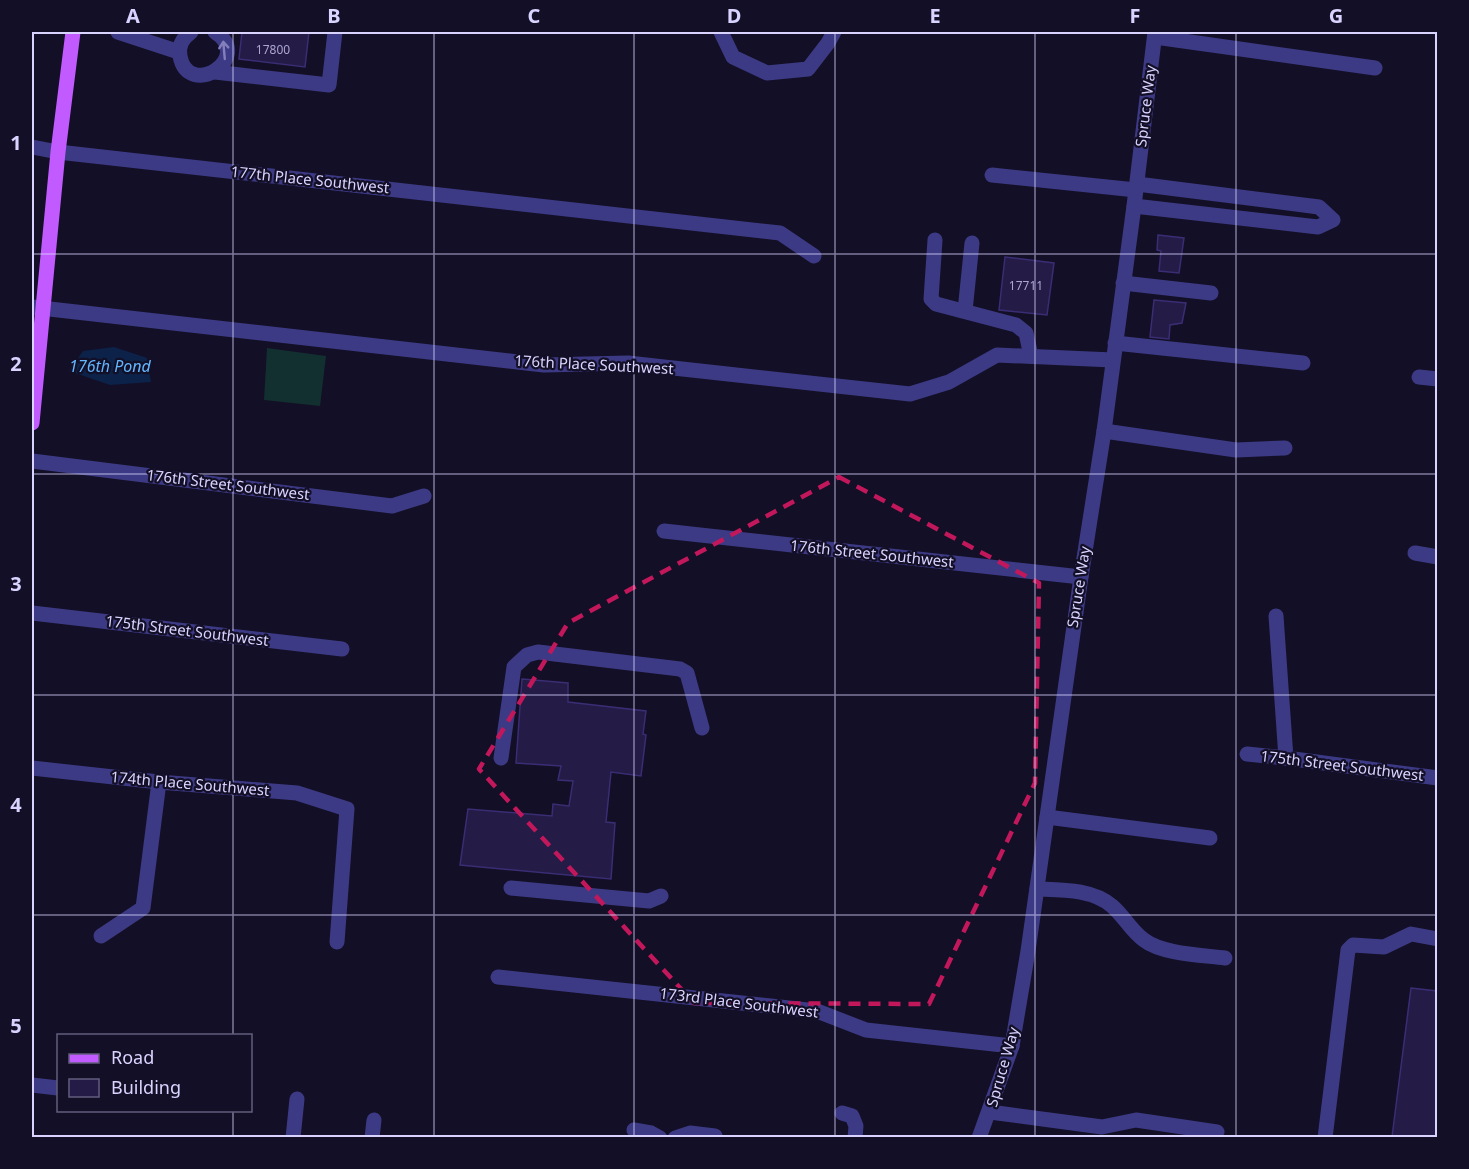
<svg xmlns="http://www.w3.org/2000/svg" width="1469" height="1169" font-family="'Noto Sans',sans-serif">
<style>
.green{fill:#12302f}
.water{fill:#0c2248}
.building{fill:#241b47;stroke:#3b2d73;stroke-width:1.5}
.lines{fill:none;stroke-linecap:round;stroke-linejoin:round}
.minor{stroke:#3d3a85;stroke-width:15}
.major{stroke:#c25bff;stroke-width:15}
.oneway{stroke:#837fbc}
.marked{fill:none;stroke:#c2185b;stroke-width:4.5;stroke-dasharray:12 8;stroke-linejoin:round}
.grid{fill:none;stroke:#d9d4ff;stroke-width:1.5;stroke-opacity:0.55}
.labels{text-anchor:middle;stroke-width:4.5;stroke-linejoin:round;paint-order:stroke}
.number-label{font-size:12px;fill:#aca6d1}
.street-label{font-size:15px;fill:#d9d4ff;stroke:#130f26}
.water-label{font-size:16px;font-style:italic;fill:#62b6ff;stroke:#130f26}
.neatline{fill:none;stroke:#d9d4ff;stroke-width:2}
.grid-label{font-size:20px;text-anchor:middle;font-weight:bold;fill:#d9d4ff}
</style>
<rect width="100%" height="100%" fill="#130f26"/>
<!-- green -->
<path class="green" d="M267,348L326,356L320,406L264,400Z"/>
<!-- water -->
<path class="water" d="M114,347L147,358L151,382L110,385L69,371L83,351Z"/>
<!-- building -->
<g class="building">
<path d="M242,32H309L305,67L239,59Z"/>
<path d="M1158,235L1184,238L1179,273L1159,271L1161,251L1157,250Z"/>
<path d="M1005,257L1054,263L1047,315L999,310Z"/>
<path d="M1154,300L1186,303L1182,323L1170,325L1169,339L1150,337Z"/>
<path d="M522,679L568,683V702L646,711L643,734L646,735L641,776L611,772L606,822L615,823L611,879L460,865L468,809L552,816L553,804L569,806L573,781L558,780L561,766L516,763Z"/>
<path d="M1411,988L1437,991V1137H1392Z"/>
</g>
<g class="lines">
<!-- minor -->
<g class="minor">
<path d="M118,32L179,52"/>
<path d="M191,32C183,38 178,45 180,56C188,100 255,58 215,32"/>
<path d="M721,32L733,57L767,73L808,69L828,43L834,32"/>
<path d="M1155,37L1375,68"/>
<path d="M215,72L329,85L335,32"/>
<path d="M32,147L58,152L780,233L814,256"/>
<path d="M992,175L1136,190"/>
<path d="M1134,206L1318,227L1333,220L1319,207L1137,184"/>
<path d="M935,240L931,299L936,304L1016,325L1026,333L1031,356"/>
<path d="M1123,283L1211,293"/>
<path d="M32,307L544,365L628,363L910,394L949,382L997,355L1113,360"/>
<path d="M965,311L972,243"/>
<path d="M1115,343L1303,363"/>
<path d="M1419,377L1438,379"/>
<path d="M1104,431L1236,450L1285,448"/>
<path d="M32,461L392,506L424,496"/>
<path d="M664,531L1081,577"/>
<path d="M1415,553L1438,557"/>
<path d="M32,613L342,649"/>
<path d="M1276,616L1286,758"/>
<path d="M1247,754L1286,758L1438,778"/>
<path d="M501,758L514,667L527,655L538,652L680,669L687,673L702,728"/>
<path d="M32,768L159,782L297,793L347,809L337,942"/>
<path d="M1047,817L1210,838"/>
<path d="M511,888L649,901L661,896"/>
<path d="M1037,889C1062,890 1092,889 1112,906C1124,916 1131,931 1144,940C1162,954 1202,955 1225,958"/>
<path d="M101,936L143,908L159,782"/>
<path d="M498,977L817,1011L866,1030L1012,1046"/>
<path d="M32,1085L58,1088"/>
<path d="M990,1112L1102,1127L1136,1120L1217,1132"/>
<path d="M842,1113L852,1116L856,1126L855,1138"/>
<path d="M634,1130L651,1133L660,1138"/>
<path d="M293,1138L297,1099"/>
<path d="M372,1138L374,1120"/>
<path d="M675,1138L690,1133L715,1136"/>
<path d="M979,1138L1012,1046L1028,951L1081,577L1104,431L1134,206L1155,32"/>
<path d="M1325,1138L1348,950L1353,945L1384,947L1411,934L1438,939"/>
</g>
<!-- major -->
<path class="major" d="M32,423L58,152L73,32"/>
</g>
<!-- one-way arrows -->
<defs><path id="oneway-shaft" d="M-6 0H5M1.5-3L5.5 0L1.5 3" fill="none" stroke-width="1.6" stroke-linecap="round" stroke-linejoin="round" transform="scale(1.5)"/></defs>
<use class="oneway" href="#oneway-shaft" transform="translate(224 50) rotate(-95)"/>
<!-- marked area -->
<path class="marked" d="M839,477L1039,583L1035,783L929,1004L694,1003L479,769L568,623Z"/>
<!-- grid -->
<path class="grid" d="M233,32V1036M434,32V1138M634,32V1138M835,32V1138M1035,32V1138M1236,32V1138M32,254H1438M32,474H1438M32,695H1438M32,915H1438M233,1110V1138"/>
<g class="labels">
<!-- number labels -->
<g class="number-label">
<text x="273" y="54">17800</text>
<text x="1026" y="290">17711</text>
</g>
<!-- street labels -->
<g class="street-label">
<text transform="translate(1146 106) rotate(-83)" y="5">Spruce Way</text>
<text transform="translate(310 180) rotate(6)" y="5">177th Place Southwest</text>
<text transform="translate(594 365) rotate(3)" y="5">176th Place Southwest</text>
<text transform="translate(228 485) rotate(7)" y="5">176th Street Southwest</text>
<text transform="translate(872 554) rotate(6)" y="5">176th Street Southwest</text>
<text transform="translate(1079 587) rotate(-81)" y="5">Spruce Way</text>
<text transform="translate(187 631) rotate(7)" y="5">175th Street Southwest</text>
<text transform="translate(1342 766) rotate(7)" y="5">175th Street Southwest</text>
<text transform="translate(190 784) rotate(5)" y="5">174th Place Southwest</text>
<text transform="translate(739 1003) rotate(7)" y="5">173rd Place Southwest</text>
<text transform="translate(1003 1067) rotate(-74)" y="5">Spruce Way</text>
</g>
<!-- water labels -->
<g class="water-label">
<text x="110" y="372">176th Pond</text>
</g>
</g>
<!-- border -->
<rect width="1469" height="1169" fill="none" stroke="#130f26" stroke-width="66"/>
<!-- legend -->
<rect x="57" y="1034" width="195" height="78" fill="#130f26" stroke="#625e7d" stroke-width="1.5"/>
<rect x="69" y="1054" width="30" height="9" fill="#c25bff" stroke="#625e7d" stroke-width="1.5"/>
<text x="111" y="1064" font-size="18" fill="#d9d4ff">Road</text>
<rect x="69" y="1079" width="30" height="18" fill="#241b47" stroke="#625e7d" stroke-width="1.5"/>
<text x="111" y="1094" font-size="18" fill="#d9d4ff">Building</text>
<rect x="33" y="33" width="1403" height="1103" class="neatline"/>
<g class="grid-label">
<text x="133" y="23">A</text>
<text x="334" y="23">B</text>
<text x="534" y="23">C</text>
<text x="734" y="23">D</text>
<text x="935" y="23">E</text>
<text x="1135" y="23">F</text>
<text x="1336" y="23">G</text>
<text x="16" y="150">1</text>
<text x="16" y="371">2</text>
<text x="16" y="591">3</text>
<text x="16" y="812">4</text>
<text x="16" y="1033">5</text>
</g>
</svg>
